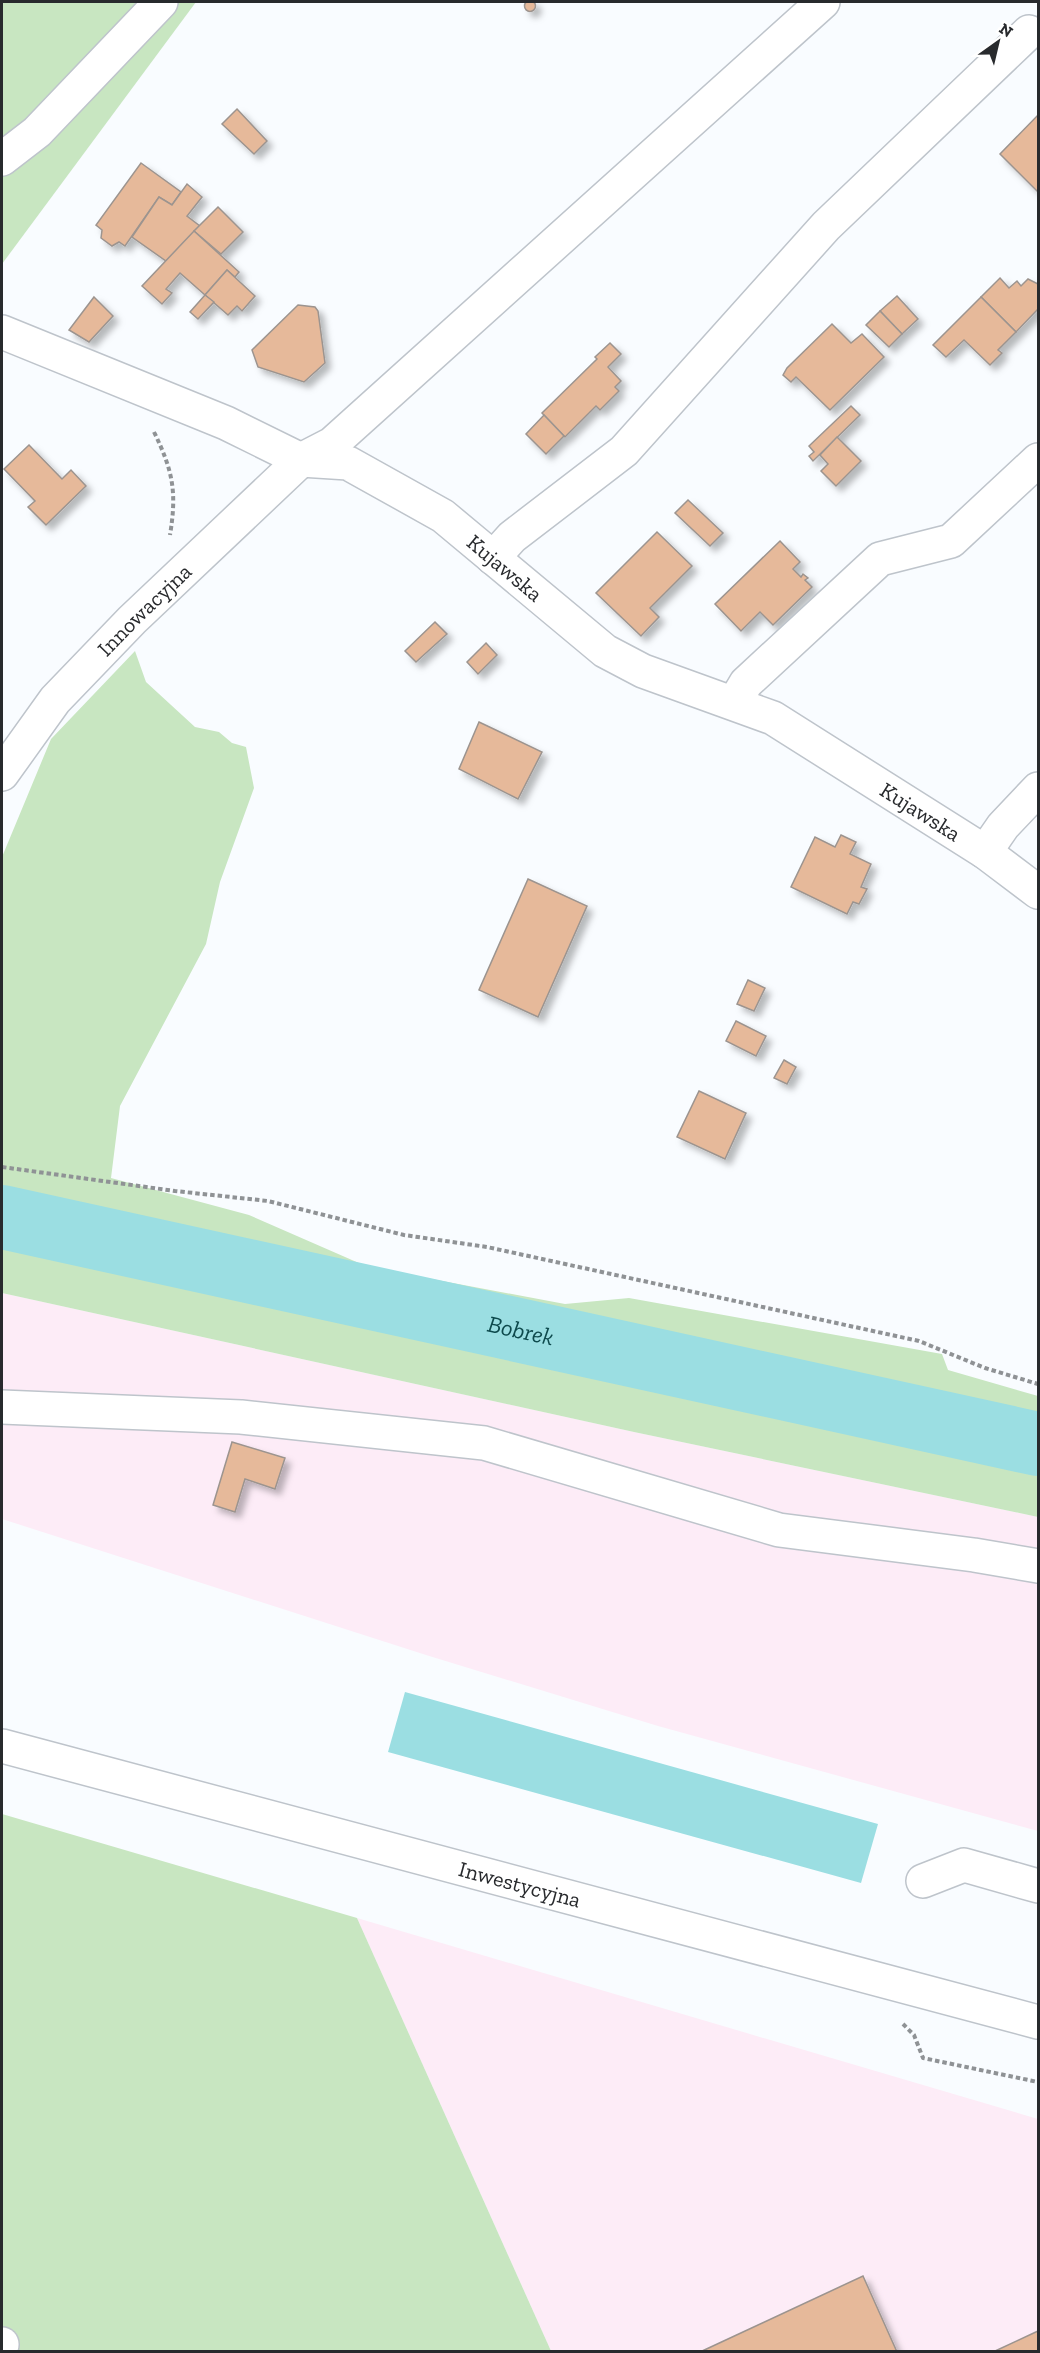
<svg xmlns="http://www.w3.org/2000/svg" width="1040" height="2353" font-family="'Zilla Slab',serif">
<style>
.industrial{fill:#fdecf7}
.green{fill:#c8e6c1}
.water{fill:#9bdee2}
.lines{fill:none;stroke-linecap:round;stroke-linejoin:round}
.river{stroke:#9bdee2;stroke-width:64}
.building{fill:#e6b99a;stroke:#9c948f;stroke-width:1.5;filter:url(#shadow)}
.minor-casing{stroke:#bec4cb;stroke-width:36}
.path{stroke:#8f9295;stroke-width:4;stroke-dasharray:4.5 3;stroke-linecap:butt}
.minor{stroke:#fff;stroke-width:33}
.labels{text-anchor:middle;stroke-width:6;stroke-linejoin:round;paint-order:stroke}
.street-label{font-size:22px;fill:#282a2d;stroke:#fff}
.water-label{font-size:24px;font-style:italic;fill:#0e4a4d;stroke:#fff}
</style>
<defs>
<filter id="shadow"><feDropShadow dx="5.5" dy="5.5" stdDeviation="3" flood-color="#0004"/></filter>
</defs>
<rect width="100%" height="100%" fill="#f9fcff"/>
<!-- industrial -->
<g class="industrial">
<path d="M2,1293L634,1432L1038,1517V1831L658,1726L426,1655L2,1519Z"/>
<path d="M357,1918L1038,2119V2351H551Z"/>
</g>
<!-- green -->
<g class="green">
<path d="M2,2H196L2,264Z"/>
<path d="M135,651L146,682L195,727L219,732L232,743L246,747L254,788L220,882L206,944L120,1106L111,1178L249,1215L368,1267L565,1304L629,1298L942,1354L948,1370L1038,1396V1517L634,1432L2,1293V857L51,739Z"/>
<path d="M2,1814L357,1918L551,2351H2Z"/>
</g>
<!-- water -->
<path class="water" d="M405,1692L878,1824L861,1883L388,1752Z"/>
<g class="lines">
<!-- river -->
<path class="river" id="s1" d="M2,1217L1038,1444"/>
</g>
<!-- building -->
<g class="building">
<circle cx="530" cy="6" r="5.5"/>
<path d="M237,109L267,141L254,154L222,124Z"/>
<path d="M1038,115V192L1000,154Z"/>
<path d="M141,163L181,192L172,205L159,197L125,246L119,242L112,246L101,238L102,230L96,225Z"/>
<path d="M187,184L202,197L187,216L200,226L166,261L132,237L159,197L172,205Z"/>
<path d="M218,207L243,232L221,254L194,231Z"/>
<path d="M194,231L239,272L235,277L227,270L205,295L180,273L166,289L172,293L162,304L142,286Z"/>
<path d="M227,270L255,296L242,311L237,306L228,315L205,295Z"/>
<path d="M1000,278L1009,288L1017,281L1021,286L1028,279L1038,284V309L1016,332L981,297Z"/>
<path d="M205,295L214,302L198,319L190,312Z"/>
<path d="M897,296L918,319L902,334L880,311Z"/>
<path d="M94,297L113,316L89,342L69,330Z"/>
<path d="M981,297L1016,332L998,350L1002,353L990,365L964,340L946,357L933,345Z"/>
<path d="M298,305L315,307L318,311L325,363L304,382L258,367L252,350Z"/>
<path d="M880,311L902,334L889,347L866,325Z"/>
<path d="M832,324L851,343L862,334L884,357L830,410L796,377L791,382L783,375L787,368Z"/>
<path d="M610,343L621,354L608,367L621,381L615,387L619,391L600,410L596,406L565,437L542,413L597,359L595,357Z"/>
<path d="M851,406L860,415L813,461L809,456L814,452L809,446Z"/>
<path d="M544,415L564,436L546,454L526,434Z"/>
<path d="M837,437L861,461L836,486L821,471L828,464L820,455Z"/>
<path d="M29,445L62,479L71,470L86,486L46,525L28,507L35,501L4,469Z"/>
<path d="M688,500L723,533L710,546L675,513Z"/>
<path d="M657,532L692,566L650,608L659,617L641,636L596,593Z"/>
<path d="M780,541L800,562L793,569L801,577L803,574L808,578L805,580L812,587L773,625L760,612L741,631L715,604Z"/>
<path d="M435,622L447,634L416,662L405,651Z"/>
<path d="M486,643L497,655L478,674L467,662Z"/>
<path d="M479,722L542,752L518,799L459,769Z"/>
<path d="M841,835L856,842L850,854L871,864L861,887L867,889L859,904L853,902L847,914L791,887L815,837L835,847Z"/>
<path d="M528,879L587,906L538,1017L479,990Z"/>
<path d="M748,980L765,988L754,1011L737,1004Z"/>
<path d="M736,1021L766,1036L756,1056L726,1041Z"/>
<path d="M784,1060L796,1067L787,1084L774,1078Z"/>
<path d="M699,1091L746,1113L725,1159L677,1137Z"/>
<path d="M232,1442L285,1458L275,1489L245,1479L235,1512L213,1505Z"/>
<path d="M863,2276L897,2352H700Z"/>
<path d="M1038,2331V2352H993Z"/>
</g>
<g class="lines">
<!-- minor casing -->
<g class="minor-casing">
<g id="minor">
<path d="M2,159L37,132L161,2"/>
<path id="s2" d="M2,332L226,423L301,460L348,463L443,516L605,651L643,671L773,718L985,852L1038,892"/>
<path d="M493,558L512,537L624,451L826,226L1029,32"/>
<path d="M734,703L746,683L880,559L951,541L1038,460"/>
<path id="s3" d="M2,774L55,700L132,620L301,460L332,444L823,2"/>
<path d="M985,852L1003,826L1038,789"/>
<path d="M2,1407L241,1417L484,1443L779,1530L974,1555L1038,1566"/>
<path id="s4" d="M2,1746L1038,2022"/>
<path d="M923,1881L964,1865L1038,1886"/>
<path d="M2,2344V2345"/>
</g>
</g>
<!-- path -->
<g class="path">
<path d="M154,432C173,471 177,492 170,535"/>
<path d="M2,1167L175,1191L268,1201L404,1235L487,1247L919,1341L985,1368L1038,1384"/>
<path d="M903,2024L914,2035L923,2058L1038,2082"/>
</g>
<!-- minor -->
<use href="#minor" class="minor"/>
</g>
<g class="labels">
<!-- street labels -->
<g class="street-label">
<text dy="8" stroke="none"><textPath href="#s2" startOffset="562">Kujawska</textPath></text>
<text dy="8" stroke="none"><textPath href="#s3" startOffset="218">Innowacyjna</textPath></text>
<text dy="8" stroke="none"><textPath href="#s2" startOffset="1048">Kujawska</textPath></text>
<text dy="8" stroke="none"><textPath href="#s4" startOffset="536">Inwestycyjna</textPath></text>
</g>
<!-- water labels -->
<g class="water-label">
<text dy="8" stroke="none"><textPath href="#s1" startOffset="531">Bobrek</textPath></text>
</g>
</g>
<!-- border -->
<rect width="1040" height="2353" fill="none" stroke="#282a2d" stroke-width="6"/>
<!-- north arrow -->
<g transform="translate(998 42) rotate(34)" stroke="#ffffff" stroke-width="4.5" paint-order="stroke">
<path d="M0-4.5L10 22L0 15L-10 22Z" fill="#282a2d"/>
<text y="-9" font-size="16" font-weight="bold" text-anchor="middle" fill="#282a2d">N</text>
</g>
</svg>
